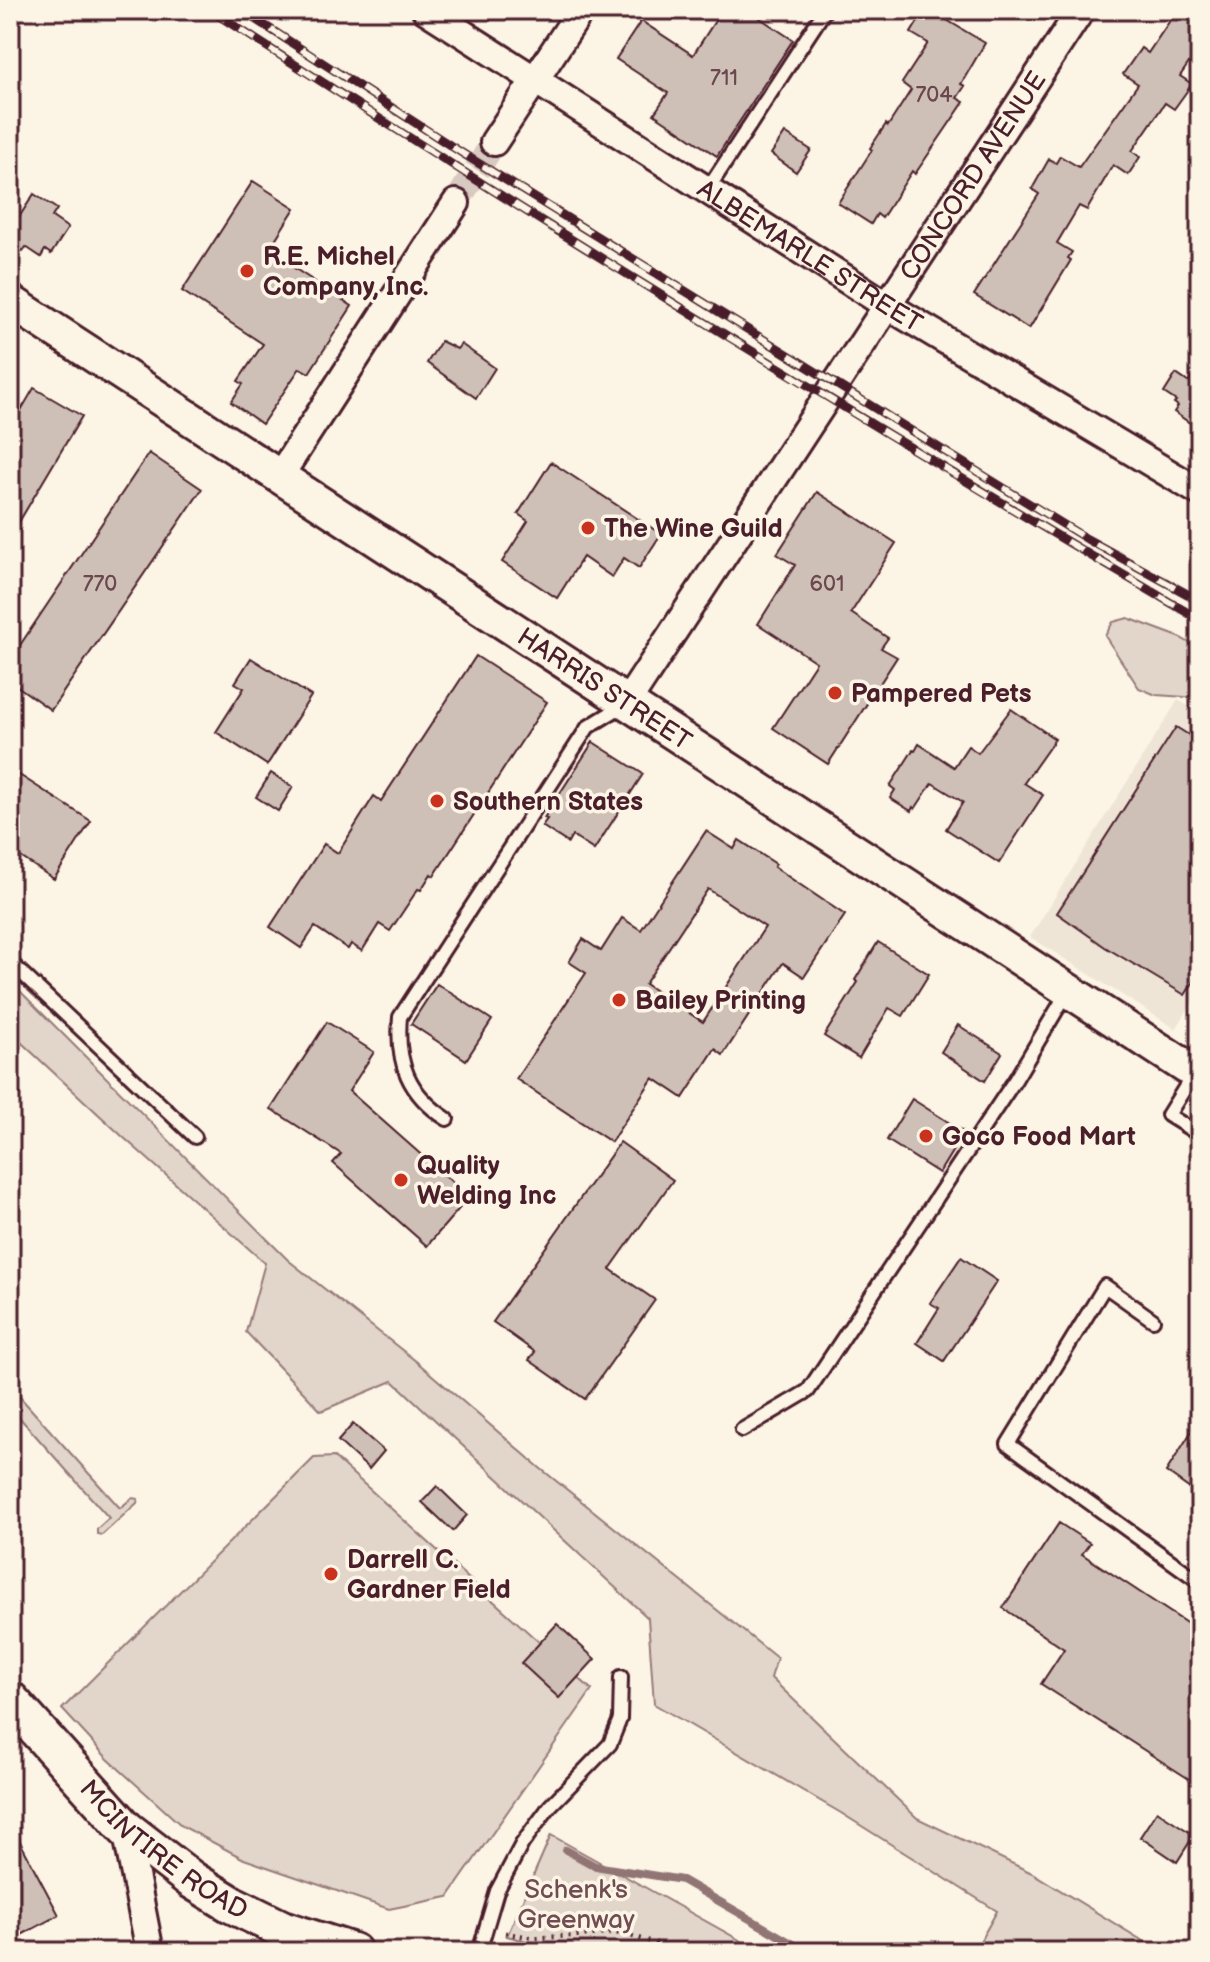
<svg xmlns="http://www.w3.org/2000/svg" width="1210" height="1962" font-family="'Balsamiq Sans',sans-serif">
<style>
.built{fill:#eee5d7}
.green{fill:#e2d5ca;stroke:#967a7a;stroke-width:2}
.lines{fill:none;stroke-linecap:round;stroke-linejoin:round}
.stream{stroke:#917474;stroke-width:8}
.building{fill:#cfc0b7;stroke:#4a1f2b;stroke-width:2;fill-rule:evenodd}
.minor-tunnel{stroke:#d8cac0;stroke-width:26;stroke-dasharray:26 13;stroke-linecap:butt}
.service-casing{stroke:#4a1f2b;stroke-width:18}
.minor-casing{stroke:#4a1f2b;stroke-width:32}
.tertiary-casing{stroke:#4a1f2b;stroke-width:38}
.secondary-casing{stroke:#4a1f2b;stroke-width:42}
.path{stroke:#4a1f2b;stroke-width:5;stroke-dasharray:2 6;stroke-linecap:butt}
.service{stroke:#fcf5e5;stroke-width:12}
.minor{stroke:#fcf5e5;stroke-width:26}
.tertiary{stroke:#fcf5e5;stroke-width:32}
.secondary{stroke:#fcf5e5;stroke-width:36}
.rail-casing{stroke:#4a1f2b;stroke-width:9}
.rail{stroke:#fcf5e5;stroke-width:6;stroke-dasharray:18;stroke-linecap:butt}
.poi-dot{fill:#c8321e;stroke:#fcf5e5;stroke-width:3}
.labels{text-anchor:middle;stroke-width:7;stroke-linejoin:round;paint-order:stroke}
.number-label{font-size:22px;fill:#6b474e}
.street-label{font-size:26px;fill:#4a1f2b;stroke:#fcf5e5}
.poi-label{font-size:26px;font-weight:bold;fill:#4a1f2b;stroke:#fcf5e5;text-anchor:start}
.park-label{font-size:26px;fill:#704c53;stroke:#fcf5e5}
</style>
<rect width="100%" height="100%" fill="#fcf5e5"/>
<filter id="ink" filterUnits="userSpaceOnUse"><feTurbulence type="fractalNoise" baseFrequency=".0125" numOctaves="2"/><feDisplacementMap in="SourceGraphic" scale="16" xChannelSelector="R" yChannelSelector="G"/><feConvolveMatrix kernelMatrix="1 2 1 2 8 2 1 2 1" color-interpolation-filters="sRGB"/></filter>
<g filter="url(#ink)">
<!-- built -->
<path class="built" d="M1178,700L1200,713V990L1176,1029L1030,937Z"/>
<!-- green -->
<g class="green">
<path d="M1128,618L1179,637L1200,649V698L1156,695L1139,688L1105,636L1113,622Z"/>
<path d="M10,981L288,1260L417,1362L540,1468L777,1658L771,1678L917,1818L1032,1873L1161,1952H974L997,1911L841,1813L654,1704L648,1618L393,1381L321,1411L246,1332L265,1263L123,1137L10,1032Z"/>
<path d="M10,1386L120,1508L132,1498L138,1499L137,1503L102,1535L97,1534V1529L109,1518L10,1407Z"/>
<path d="M334,1457L592,1690L448,1897L389,1909L244,1859L182,1826L108,1759L62,1709L314,1458Z"/>
<path d="M551,1835L761,1952H567L507,1936Z"/>
</g>
<g class="lines">
<!-- stream -->
<path class="stream" d="M566,1850L595,1866L682,1880L807,1952"/>
</g>
<!-- building -->
<g class="building">
<path d="M722,10H748L793,40L717,156L654,114L668,93L616,59L641,21L693,55Z"/>
<path d="M925,10H930L985,43L961,84L965,86L957,98L964,102L915,174L912,171L882,218L877,214L871,224L838,203L872,150L870,148L886,124L888,126L911,90L902,83L928,43L911,33Z"/>
<path d="M1177,10L1200,24V47L1180,76L1192,84L1174,109L1165,103L1132,151L1140,157L1128,175L1113,165L1087,210L1079,206L1057,243L1072,252L1068,258L1071,260L1029,329L974,295L1039,194L1032,189L1049,159L1056,163L1060,156L1079,167L1138,84L1123,74L1141,48L1148,53Z"/>
<path d="M785,133L811,150L796,172L771,154Z"/>
<path d="M253,181L295,208L268,251L352,306L309,373L300,368L262,424L231,402L243,384L238,381L263,344L182,291Z"/>
<path d="M34,194L57,209L52,217L68,228L51,254L45,250L41,257L26,247L23,251L10,242V231Z"/>
<path d="M441,341L457,349L461,344L495,368L476,398L427,363Z"/>
<path d="M1200,364V430L1174,412L1178,406L1174,403L1176,401L1164,393L1176,374L1188,382Z"/>
<path d="M34,388L82,416L10,537V429Z"/>
<path d="M149,453L202,489L51,710L10,681V660Z"/>
<path d="M551,462L661,534L639,568L624,558L612,577L583,557L557,598L502,562L528,521L518,514Z"/>
<path d="M817,492L896,543L851,613L888,638L881,648L897,657L828,764L773,728L816,662L758,624L795,565L777,554Z"/>
<path d="M476,656L547,702L434,876L431,874L421,890L418,889L390,931L379,924L362,951L351,944L348,949L315,927L301,948L270,927L324,844L338,853L374,796L381,801Z"/>
<path d="M251,658L311,696L267,765L216,732L244,688L235,683Z"/>
<path d="M1011,709L1055,739L1024,783L1043,795L999,863L946,829L963,802L932,783L915,809L913,807L911,811L890,798L895,790L890,786L913,750L915,751L919,744L954,767L968,746L978,753Z"/>
<path d="M1176,727L1200,742V972L1185,995L1105,947L1057,913Z"/>
<path d="M593,742L643,774L594,850L572,836L568,843L542,826L547,819L544,818Z"/>
<path d="M10,769L91,821L54,879L10,850Z"/>
<path d="M271,773L293,787L278,811L256,797Z"/>
<path d="M706,831L734,849L739,840L776,864L774,867L845,915L804,977L783,963L723,1055L715,1049L683,1098L653,1078L611,1142L516,1079L586,973L569,962L583,939L601,951L622,918L641,930ZM708,889L765,927L703,1022L645,984Z"/>
<path d="M878,942L929,974L903,1016L889,1008L859,1058L824,1036L858,982L855,980Z"/>
<path d="M437,984L492,1020L466,1060L411,1024Z"/>
<path d="M327,1022L374,1052L349,1091L469,1197L427,1246L333,1163L341,1154L271,1109Z"/>
<path d="M958,1025L1002,1053L985,1081L941,1052Z"/>
<path d="M912,1099L964,1132L939,1173L887,1140Z"/>
<path d="M620,1142L673,1180L610,1269L655,1300L585,1399L529,1360L535,1352L493,1322Z"/>
<path d="M961,1257L997,1281L944,1361L917,1343L939,1308L930,1303Z"/>
<path d="M1200,1418V1496L1166,1472Z"/>
<path d="M353,1424L384,1451L369,1469L338,1441Z"/>
<path d="M437,1486L467,1515L453,1531L422,1502Z"/>
<path d="M1059,1523L1090,1543L1082,1554L1200,1632V1786L1041,1684L1064,1649L1003,1608Z"/>
<path d="M557,1624L595,1659L559,1698L521,1663Z"/>
<path d="M1157,1811L1194,1835L1177,1862L1140,1837Z"/>
<path d="M10,1823L59,1915L10,1941Z"/>
</g>
<g class="lines">
<!-- minor-tunnel -->
<path class="minor-tunnel" d="M456,203L494,142"/>
<!-- service casing -->
<g class="service-casing">
<g id="service">
<path d="M706,192L825,10"/>
<path d="M10,331L23,310"/>
<path d="M10,962L195,1137"/>
<path d="M1193,1075L1168,1115L1200,1135"/>
<path d="M447,1119C408,1094 396,1062 400,1017L588,727L624,705"/>
<path d="M1153,1320L1105,1286L1008,1444L1200,1582"/>
<path d="M742,1430L808,1391L1015,1080L1068,991"/>
<path d="M479,1952L497,1891L522,1844L550,1806L610,1744L620,1719L621,1677"/>
</g>
</g>
<!-- minor casing -->
<g class="minor-casing">
<g id="minor">
<path id="s1" d="M426,10L888,306L1200,492"/>
<path d="M494,142L581,10"/>
<path d="M279,477L456,203"/>
<path id="s2" d="M626,704L1081,10"/>
<path d="M126,1829L150,1952"/>
</g>
</g>
<!-- tertiary casing -->
<g class="tertiary-casing">
<g id="tertiary">
<path id="s3" d="M10,301L1200,1076"/>
</g>
</g>
<!-- secondary casing -->
<g class="secondary-casing">
<g id="secondary">
<path id="s4" d="M10,1700L126,1829L192,1880L231,1904L282,1929L353,1952"/>
</g>
</g>
<!-- path -->
<path class="path" d="M505,1933L534,1938L620,1933L688,1952"/>
<!-- service -->
<use href="#service" class="service"/>
<!-- minor -->
<use href="#minor" class="minor"/>
<!-- tertiary -->
<use href="#tertiary" class="tertiary"/>
<!-- secondary -->
<use href="#secondary" class="secondary"/>
<!-- rail casing -->
<g class="rail-casing">
<g id="rail">
<path d="M210,10C535,220 866,424 1200,620"/>
<path d="M241,10L462,153L1012,493L1087,539L1200,601"/>
</g>
</g>
<!-- rail -->
<use href="#rail" class="rail"/>
</g>
</g>
<!-- markers -->
<g class="poi-dot">
<circle cx="247" cy="271" r="8"/>
<circle cx="588" cy="528" r="8"/>
<circle cx="835" cy="693" r="8"/>
<circle cx="437" cy="801" r="8"/>
<circle cx="619" cy="1000" r="8"/>
<circle cx="926" cy="1136" r="8"/>
<circle cx="401" cy="1180" r="8"/>
<circle cx="331" cy="1574" r="8"/>
</g>
<g class="labels">
<!-- number labels -->
<g class="number-label">
<text x="724" y="85">711</text>
<text x="934" y="102">704</text>
<text x="100" y="591">770</text>
<text x="827" y="591">601</text>
</g>
<!-- street labels -->
<g class="street-label">
<text dy="9" stroke="none"><textPath href="#s2" startOffset="632">CONCORD AVENUE</textPath></text>
<text dy="9" stroke="none"><textPath href="#s1" startOffset="456">ALBEMARLE STREET</textPath></text>
<text dy="9" stroke="none"><textPath href="#s3" startOffset="710">HARRIS STREET</textPath></text>
<text dy="9" stroke="none"><textPath href="#s4" startOffset="216">MCINTIRE ROAD</textPath></text>
</g>
<!-- poi labels -->
<g class="poi-label">
<text x="263" y="265">R.E. Michel<tspan x="263" dy="30">Company, Inc.</tspan></text>
<text x="604" y="537">The Wine Guild</text>
<text x="851" y="702">Pampered Pets</text>
<text x="453" y="810">Southern States</text>
<text x="635" y="1009">Bailey Printing</text>
<text x="942" y="1145">Goco Food Mart</text>
<text x="417" y="1174">Quality<tspan x="417" dy="30">Welding Inc</tspan></text>
<text x="347" y="1568">Darrell C.<tspan x="347" dy="30">Gardner Field</tspan></text>
</g>
<!-- park labels -->
<g class="park-label">
<text x="576" y="1898">Schenk's<tspan x="576" dy="30">Greenway</tspan></text>
</g>
</g>
<!-- margin -->
<rect width="1210" height="1962" fill="none" stroke="#fcf5e5" stroke-width="40"/>
<rect x="20" y="20" width="1170" height="1922" fill="none" stroke="#4a1f2b" stroke-width="3" filter="url(#ink)"/>
</svg>
